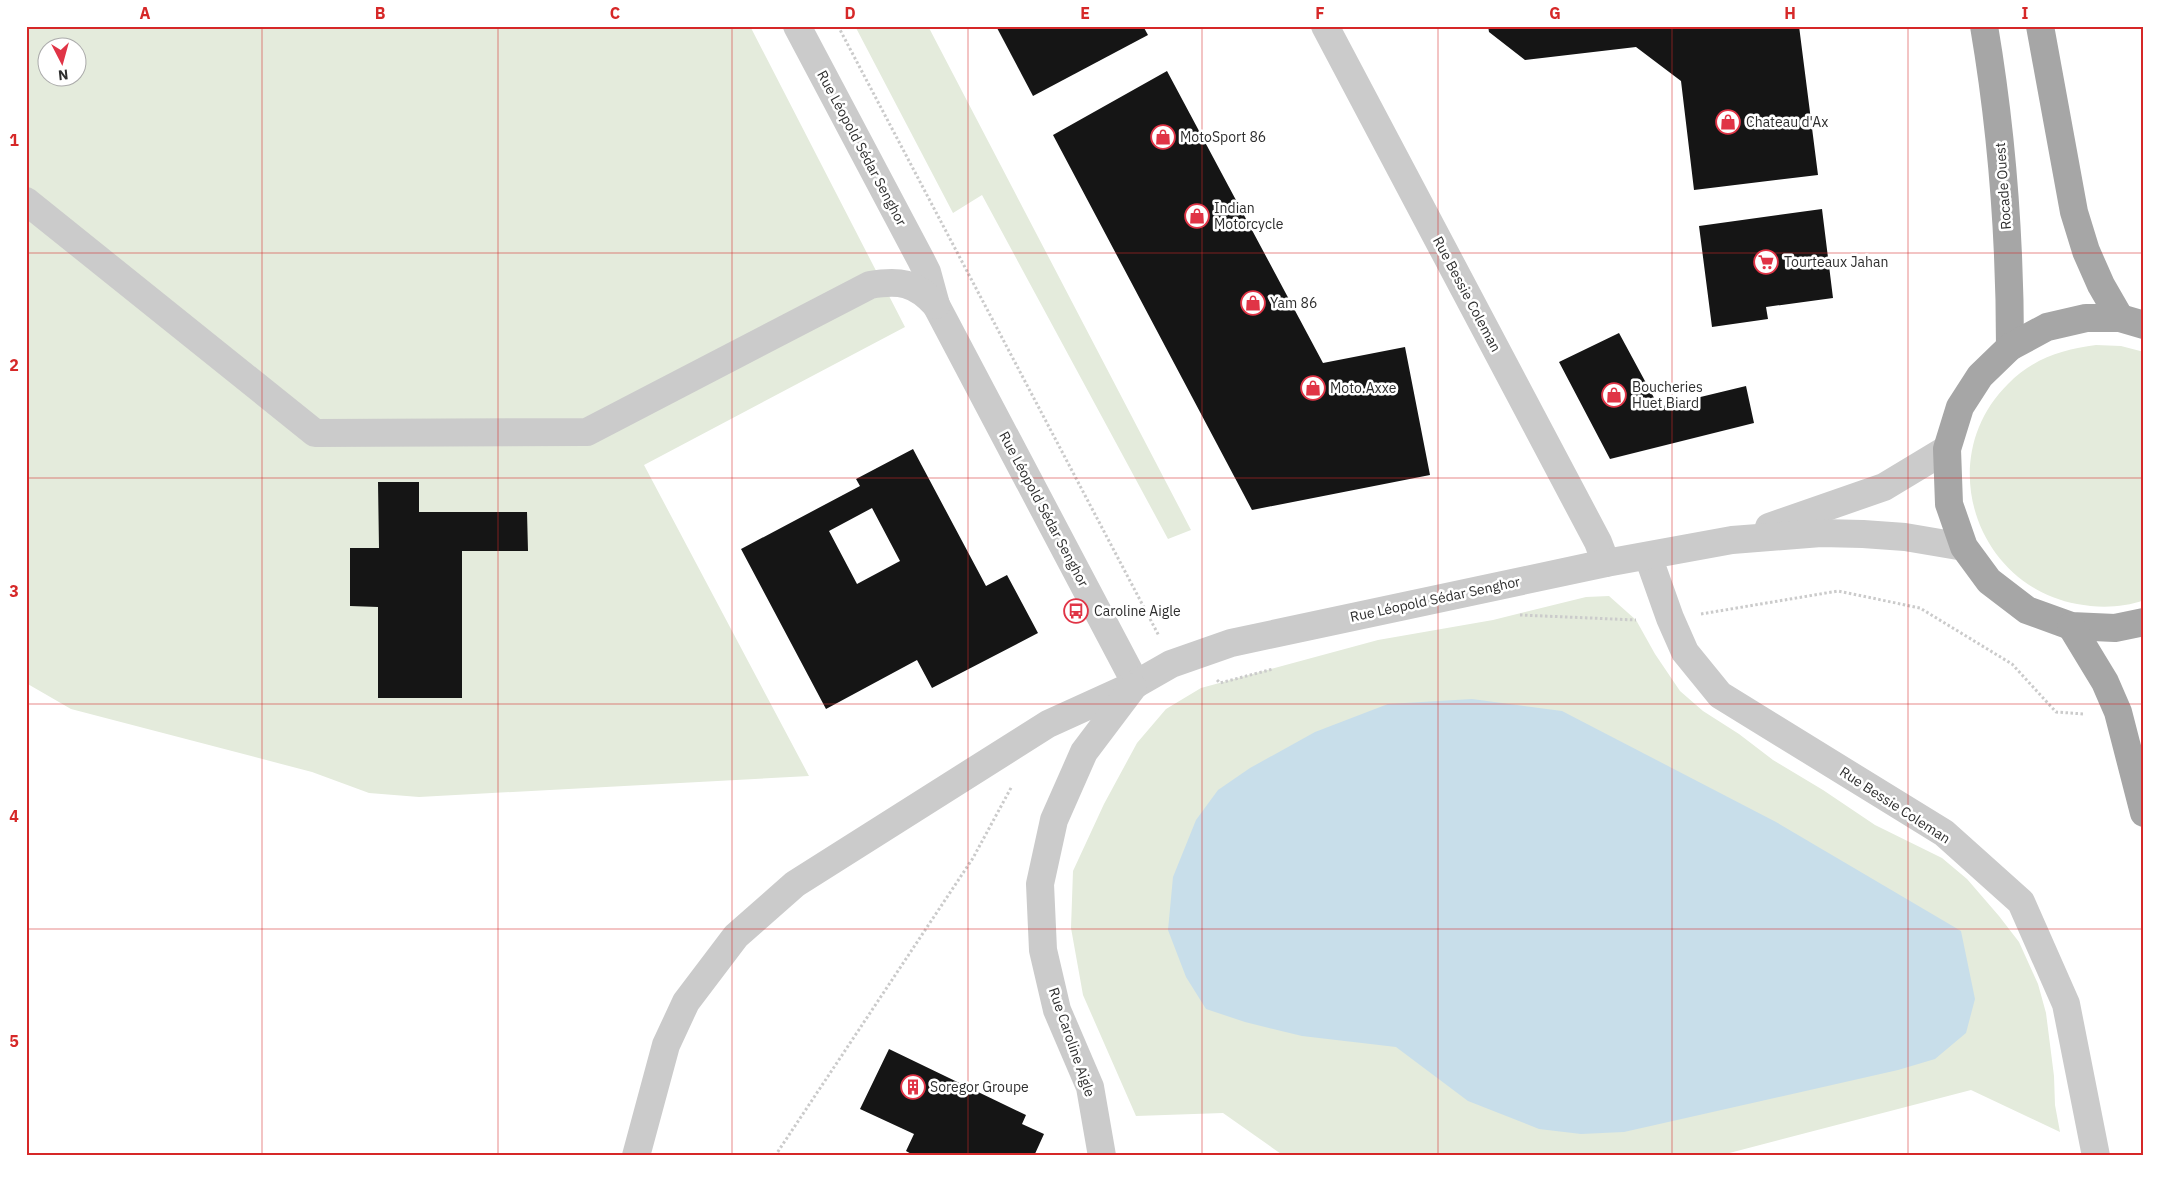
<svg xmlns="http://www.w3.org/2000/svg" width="2170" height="1182" font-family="'IBM Plex Sans',sans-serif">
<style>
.green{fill:#e4ebdc;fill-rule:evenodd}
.water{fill:#c8deea}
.building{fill:#151515;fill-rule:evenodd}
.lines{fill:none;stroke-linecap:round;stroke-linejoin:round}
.path{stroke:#cbcbcb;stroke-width:3;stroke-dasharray:2.5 2.5;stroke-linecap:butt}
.minor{stroke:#cbcbcb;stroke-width:28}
.major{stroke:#a6a6a6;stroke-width:28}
.grid{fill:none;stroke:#d62828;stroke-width:1;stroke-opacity:0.55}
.labels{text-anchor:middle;stroke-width:5;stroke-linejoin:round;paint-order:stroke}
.poi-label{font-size:14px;fill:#2e2e2e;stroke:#fff;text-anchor:start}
.street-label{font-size:14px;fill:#2e2e2e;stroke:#fff}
.neatline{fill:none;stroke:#d62828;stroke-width:2}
.grid-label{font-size:16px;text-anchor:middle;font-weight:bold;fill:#d62828}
</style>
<rect width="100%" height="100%" fill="#fff"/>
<!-- green -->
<g class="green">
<path d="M26,26H750L905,327L644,465L809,776L419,797L369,793L312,772L71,709L26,683ZM48,48H78V78H48Z"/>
<path d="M855,26H928L1191,530L1168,539L982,195L953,213Z"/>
<path d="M2096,345L2121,346L2144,352V600C2123,608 2098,608 2077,604C1975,585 1933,458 2008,384C2032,359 2063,349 2096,345Z"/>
<path d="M1609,596L1636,620L1655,654L1680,691L1703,711L1739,734L1773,760L1823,790L1875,825L1942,858L1967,879L1999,916L2019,942L2038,984L2046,1013L2054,1076L2055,1105L2060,1132L1971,1090L1718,1156H1284L1223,1113L1136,1116L1083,995L1071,928L1073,871L1104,804L1137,743L1166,709L1201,688L1378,640L1493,620L1586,597Z"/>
</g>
<!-- water -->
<path class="water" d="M1472,699L1562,711L1776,822L1961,931L1975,999L1966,1033L1935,1059L1898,1070L1624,1132L1581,1134L1539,1129L1468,1101L1396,1047L1302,1036L1245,1022L1206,1009L1186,977L1168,930L1173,877L1196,820L1218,790L1250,768L1315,732L1388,704Z"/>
<!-- building -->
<g class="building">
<path d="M996,26H1143L1148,35L1033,96Z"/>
<path d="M1488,26H1799L1818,175L1694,190L1681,81L1636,47L1525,60L1489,32Z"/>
<path d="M1167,71L1323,363L1405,347L1430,475L1252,510L1053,135Z"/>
<path d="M1822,209L1833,298L1766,307L1768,319L1712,327L1699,226Z"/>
<path d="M1619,333L1659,407L1746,386L1754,423L1610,459L1559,362Z"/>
<path d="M913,449L986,586L1007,575L1038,633L932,688L917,660L826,709L741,549L860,486L856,479ZM872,508L900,561L857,584L829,531Z"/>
<path d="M378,482H419V512H527L528,551H462V698H378V607L350,606V548H379Z"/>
<path d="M889,1049L1026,1115L1022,1124L1044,1134L1034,1156H915L906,1151L914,1134L860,1109Z"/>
</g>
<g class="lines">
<!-- path -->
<g class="path">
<path d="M838,26L1159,636"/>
<path d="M1701,614L1838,591L1920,608L2012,664L2056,712L2084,714"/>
<path d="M1520,615L1636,620"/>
<path d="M1217,680L1220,683L1273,669"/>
<path d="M775,1156L973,858L1012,786"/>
</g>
<!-- minor -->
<g class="minor">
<path d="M797,26L921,260L927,272L936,305L1136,684"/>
<path d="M1325,26L1598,542L1606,563"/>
<path d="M26,201L315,433L587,432L870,285C899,280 915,282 936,305"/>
<path d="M1769,527L1884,487L1947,449"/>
<path d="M1648,556L1670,618L1685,652L1720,695L1944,833L2021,902L2066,1004L2096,1156"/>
<path d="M636,1156L666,1045L686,1002L736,936L795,884L1048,724L1136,684L1171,664L1231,643L1606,563L1732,540L1821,533L1863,534L1905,537L1964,547"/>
<path d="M1102,1156L1090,1087L1057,1010L1043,950L1040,884L1054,820L1084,752L1133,687"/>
</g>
<!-- major -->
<g class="major">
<path d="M1984,26C2002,132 2010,240 2010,347"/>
<path d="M2040,26L2074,212L2086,251L2101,285L2120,318"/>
<path d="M2144,325L2120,318H2086L2047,327L2010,347L1980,376L1960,407L1947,449L1949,504L1964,547L1989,581L2027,610L2071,626L2115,628L2144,622"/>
<path d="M2071,626L2105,682L2118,712L2144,813"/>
</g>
</g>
<!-- grid -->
<path class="grid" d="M262,26V1156M498,26V1156M732,26V1156M968,26V1156M1202,26V1156M1438,26V1156M1672,26V1156M1908,26V1156M26,253H2144M26,478H2144M26,704H2144M26,929H2144"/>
<!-- icons -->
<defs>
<g id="shop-ring" transform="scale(1.25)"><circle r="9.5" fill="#fff" stroke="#e03446" stroke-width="1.5"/><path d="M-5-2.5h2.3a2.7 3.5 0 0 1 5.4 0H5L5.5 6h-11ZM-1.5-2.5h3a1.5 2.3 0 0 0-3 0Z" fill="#e03446"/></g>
<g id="supermarket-ring" transform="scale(1.25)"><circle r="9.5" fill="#fff" stroke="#e03446" stroke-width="1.5"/><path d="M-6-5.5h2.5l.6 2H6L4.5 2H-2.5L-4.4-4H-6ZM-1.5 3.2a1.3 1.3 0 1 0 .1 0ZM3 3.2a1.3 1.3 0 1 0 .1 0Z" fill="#e03446"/></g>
<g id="bus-ring" transform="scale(1.25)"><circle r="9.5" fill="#fff" stroke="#e03446" stroke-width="1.5"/><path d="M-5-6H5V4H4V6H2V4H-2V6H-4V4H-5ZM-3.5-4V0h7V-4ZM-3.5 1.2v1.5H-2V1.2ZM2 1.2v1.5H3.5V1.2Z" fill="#e03446"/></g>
<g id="building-ring" transform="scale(1.25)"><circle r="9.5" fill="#fff" stroke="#e03446" stroke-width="1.5"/><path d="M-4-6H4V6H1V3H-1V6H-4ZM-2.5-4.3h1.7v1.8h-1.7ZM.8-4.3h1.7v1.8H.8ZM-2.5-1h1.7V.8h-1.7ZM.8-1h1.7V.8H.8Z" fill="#e03446"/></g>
</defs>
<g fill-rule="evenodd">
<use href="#shop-ring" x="1728" y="122"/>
<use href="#shop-ring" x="1163" y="137"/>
<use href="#shop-ring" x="1197" y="216"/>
<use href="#supermarket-ring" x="1766" y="262"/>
<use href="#shop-ring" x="1253" y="303"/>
<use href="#shop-ring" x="1313" y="388"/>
<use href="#shop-ring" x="1614" y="395"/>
<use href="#bus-ring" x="1076" y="611"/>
<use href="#building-ring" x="913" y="1087"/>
</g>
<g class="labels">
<!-- poi labels -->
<g class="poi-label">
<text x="1746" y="127">Chateau d'Ax</text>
<text x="1180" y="142">MotoSport 86</text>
<text x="1214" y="213">Indian<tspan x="1214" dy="16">Motorcycle</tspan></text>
<text x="1784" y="267">Tourteaux Jahan</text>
<text x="1270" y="308">Yam 86</text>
<text x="1632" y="392">Boucheries<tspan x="1632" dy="16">Huet Biard</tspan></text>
<text x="1330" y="393">Moto.Axxe</text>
<text x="1094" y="616">Caroline Aigle</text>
<text x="930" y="1092">Soregor Groupe</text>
</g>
<!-- street labels -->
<g class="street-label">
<text transform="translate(862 148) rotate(62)" y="5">Rue Léopold Sédar Senghor</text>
<text transform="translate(2003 186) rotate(-94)" y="5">Rocade Ouest</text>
<text transform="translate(1467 294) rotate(62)" y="5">Rue Bessie Coleman</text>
<text transform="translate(1044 509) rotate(62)" y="5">Rue Léopold Sédar Senghor</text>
<text transform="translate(1435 599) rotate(-12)" y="5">Rue Léopold Sédar Senghor</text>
<text transform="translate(1895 805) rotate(33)" y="5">Rue Bessie Coleman</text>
<text transform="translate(1072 1042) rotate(71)" y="5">Rue Caroline Aigle</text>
</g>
</g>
<!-- border -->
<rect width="2170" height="1182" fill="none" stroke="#ffffff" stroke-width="55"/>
<!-- north arrow -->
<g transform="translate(62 62) rotate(174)"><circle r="24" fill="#ffffff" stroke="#ababab"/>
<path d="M0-4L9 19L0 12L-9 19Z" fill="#e03446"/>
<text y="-8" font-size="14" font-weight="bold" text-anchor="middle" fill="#2e2e2e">N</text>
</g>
<rect x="28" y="28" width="2114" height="1126" class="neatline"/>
<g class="grid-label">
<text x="145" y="19">A</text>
<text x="380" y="19">B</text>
<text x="615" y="19">C</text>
<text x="850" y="19">D</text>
<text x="1085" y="19">E</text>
<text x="1320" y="19">F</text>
<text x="1555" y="19">G</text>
<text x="1790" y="19">H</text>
<text x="2025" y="19">I</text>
<text x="14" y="146">1</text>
<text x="14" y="371">2</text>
<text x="14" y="597">3</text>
<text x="14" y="822">4</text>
<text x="14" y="1047">5</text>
</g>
</svg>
